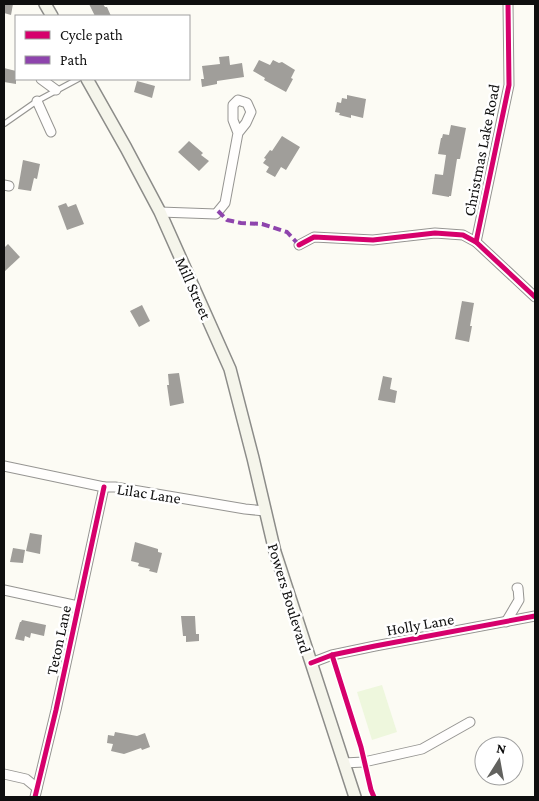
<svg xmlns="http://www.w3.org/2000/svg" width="539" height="801" font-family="'Crimson Pro',serif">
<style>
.pitch{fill:#eef7dd}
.building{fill:#a09e9a}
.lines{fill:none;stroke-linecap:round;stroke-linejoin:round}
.lane-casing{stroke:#969592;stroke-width:7}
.street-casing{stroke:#969592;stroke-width:11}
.secondary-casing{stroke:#8c8c89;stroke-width:14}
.lane{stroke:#fffefd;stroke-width:4.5}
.street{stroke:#fffefd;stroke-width:9}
.secondary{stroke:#f5f5eb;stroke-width:11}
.quiet{stroke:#8e44ad;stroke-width:4;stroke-dasharray:8 4;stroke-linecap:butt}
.cycleway-casing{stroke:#fff;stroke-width:8}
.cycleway{stroke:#d6006c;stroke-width:5}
.labels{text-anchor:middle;stroke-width:5;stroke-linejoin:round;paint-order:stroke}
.street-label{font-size:16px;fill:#0f0f0f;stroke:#fff}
</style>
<rect width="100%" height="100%" fill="#fcfbf4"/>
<!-- pitch -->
<path class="pitch" d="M382,685L397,732L372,740L357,692Z"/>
<!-- building -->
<g class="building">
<path d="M4,4H13L11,15L4,13Z"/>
<path d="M89,4H103L105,7H107L111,16H95Z"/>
<path d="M229,56L230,65L242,63L244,77L217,81V84L202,87L201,79H204L202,66L220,64L219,57Z"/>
<path d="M259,60L270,65L273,60L279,63L282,62L295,70L291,78L293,79L286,92L264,80L265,78L253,71Z"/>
<path d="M4,68L16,71V84L4,82Z"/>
<path d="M137,81L155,86L152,98L134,92Z"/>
<path d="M347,95L366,99L363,118L351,115V118L339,115L340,113L335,112L337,102L341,103L342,98L347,99Z"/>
<path d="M451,125L466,128L460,159H457L451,196H449V197L432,194L435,174L443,175L446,155L438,154L441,138H442L443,134L449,135Z"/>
<path d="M282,136L300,147L286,170L281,167L275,177L266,172L269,167L263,163L266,159L264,158L270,150L272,151Z"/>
<path d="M189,141L203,153L201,155L209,161L199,171L178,152Z"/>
<path d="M23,160L40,164L37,179L34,178L31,191L18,189Z"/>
<path d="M66,203L68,207L76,204L84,224L67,230L58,206Z"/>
<path d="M8,244L20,257L4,272V248Z"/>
<path d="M462,301L474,303L470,326H472L469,342L455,339Z"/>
<path d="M142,305L150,321L139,327L130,311Z"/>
<path d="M179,373L184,403L170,406L167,385H169L168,374Z"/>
<path d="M383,376L392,378L390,389L397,391L395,403L378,400Z"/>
<path d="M30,533L42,535L40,554L26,551Z"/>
<path d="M135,542L158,549V552L162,553L157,573L149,571L150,569L138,566L139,563L131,561Z"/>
<path d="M13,548L25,550L23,563L10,562Z"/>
<path d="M181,616H195L196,634H199V641L186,642V636H183Z"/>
<path d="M22,620L46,625L44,636L31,633L30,638L25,636L24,641L15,639L20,622H21Z"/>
<path d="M115,732L137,736L145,733L150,747L142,750L141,748L124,754L111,751L113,744L107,743L108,735L114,736Z"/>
</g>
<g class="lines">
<!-- lane casing -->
<g class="lane-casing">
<path id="lane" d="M4,124L37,101L78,79"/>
</g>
<!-- street casing -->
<g class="street-casing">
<g id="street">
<path d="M41,79L56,90"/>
<path d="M37,101L51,132"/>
<path d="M4,185L9,186"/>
<path d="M160,212L216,214L225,203L238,133L233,120V105L238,100L247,103L251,112L246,123L238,133"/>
<path d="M476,242L509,85L508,4"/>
<path d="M299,245L314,237L373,240L435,233L463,235L476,242L535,297"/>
<path d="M4,466L104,487H115L245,509L265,511"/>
<path d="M4,590L78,606"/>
<path d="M506,622L519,600L518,588H517"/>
<path d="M311,663L332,655L375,646L535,616"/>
<path d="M344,763L364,762L422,749L470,722"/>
<path d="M4,774L26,779L37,788"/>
<path d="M35,797L56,710L104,487"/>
</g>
</g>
<!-- secondary casing -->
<g class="secondary-casing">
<g id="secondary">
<path d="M45,4L52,16"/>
<path d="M87,79L126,148L160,212L230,369L253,458L275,552L355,797"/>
</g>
</g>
<!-- lane -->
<use href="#lane" class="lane"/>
<!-- street -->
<use href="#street" class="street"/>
<!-- secondary -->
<use href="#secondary" class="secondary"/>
<!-- quiet -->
<path class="quiet" d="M218,211L227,220L241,223L262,224L287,232L299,245"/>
<!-- cycleway casing -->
<g class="cycleway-casing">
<g id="cycleway">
<path d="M476,242L509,85L508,4"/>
<path d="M299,245L314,237L373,240L435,233L463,235L476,242L535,297"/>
<path d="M332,655L361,747L371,790L374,797"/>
<path d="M311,663L332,655L375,646L535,616"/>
<path d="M35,797L56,710L104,487"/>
</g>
</g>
<!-- cycleway -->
<use href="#cycleway" class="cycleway"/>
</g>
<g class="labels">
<!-- street labels -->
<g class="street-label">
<text transform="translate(481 150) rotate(-79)" y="6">Christmas Lake Road</text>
<text transform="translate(194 288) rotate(66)" y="6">Mill Street</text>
<text transform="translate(149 493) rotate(9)" y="6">Lilac Lane</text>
<text transform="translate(290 598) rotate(73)" y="6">Powers Boulevard</text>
<text transform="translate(420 624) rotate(-10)" y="6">Holly Lane</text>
<text transform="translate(58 640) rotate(-78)" y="6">Teton Lane</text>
</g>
</g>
<!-- border -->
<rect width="539" height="801" fill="none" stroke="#0f0f0f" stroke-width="10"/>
<!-- legend -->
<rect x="15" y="15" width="175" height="65" fill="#ffffff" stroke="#9f9f9f"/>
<rect x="25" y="31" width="25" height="8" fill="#d6006c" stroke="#9f9f9f"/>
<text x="60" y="40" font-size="15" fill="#0f0f0f">Cycle path</text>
<rect x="25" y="56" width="25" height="8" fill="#8e44ad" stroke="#9f9f9f"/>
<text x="60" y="65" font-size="15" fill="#0f0f0f">Path</text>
<!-- north arrow -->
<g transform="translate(499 761) rotate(11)"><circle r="24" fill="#ffffff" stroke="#9f9f9f"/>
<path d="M0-4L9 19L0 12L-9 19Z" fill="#62625f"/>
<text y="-8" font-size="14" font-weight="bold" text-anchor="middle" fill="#0f0f0f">N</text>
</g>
</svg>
